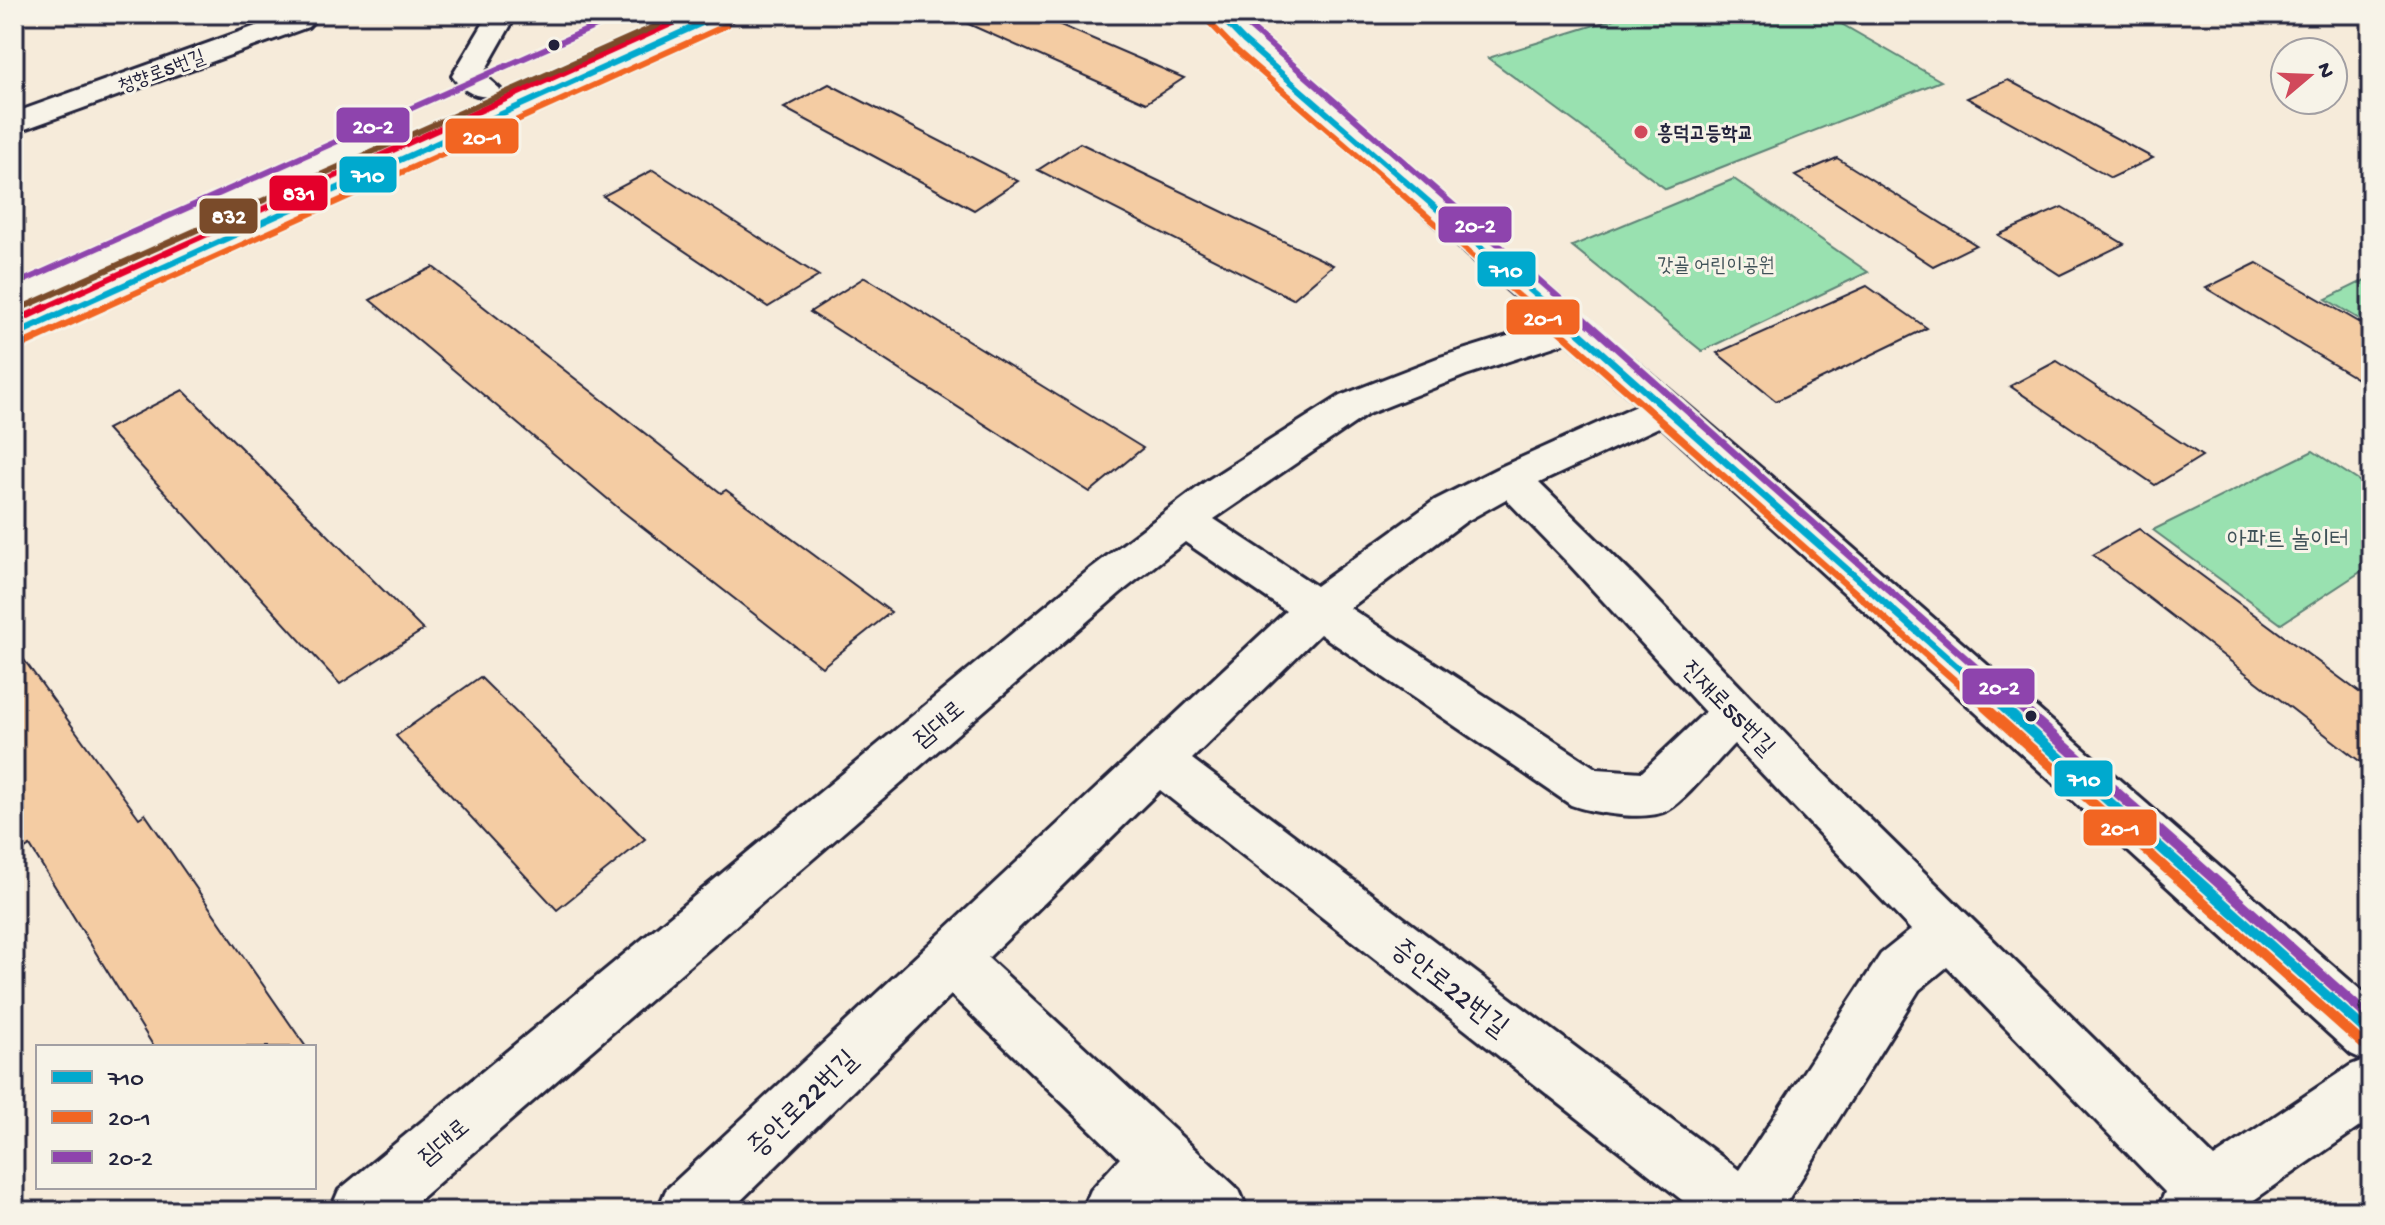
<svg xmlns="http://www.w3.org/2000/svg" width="2385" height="1225" font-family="'Gochi Hand','Poor Story',sans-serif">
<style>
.green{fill:#99e1b0;stroke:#5e8276;stroke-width:2}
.building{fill:#f4cca3;stroke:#22223b;stroke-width:2}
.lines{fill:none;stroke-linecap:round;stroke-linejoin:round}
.minor-casing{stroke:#22223b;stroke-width:6}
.major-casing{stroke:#22223b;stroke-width:6}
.minor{fill:#f7f3e8;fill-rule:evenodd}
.major{fill:#f7f3e8;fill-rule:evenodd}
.bus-1-far2-casing{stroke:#f7f3e8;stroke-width:10}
.bus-1-far1-casing{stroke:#f7f3e8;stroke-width:13}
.bus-1-casing{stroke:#f7f3e8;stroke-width:16}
.bus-2-far2-casing{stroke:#f7f3e8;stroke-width:10}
.bus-2-far1-casing{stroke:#f7f3e8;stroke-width:13}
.bus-2-casing{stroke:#f7f3e8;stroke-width:16}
.bus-3-far2-casing{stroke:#f7f3e8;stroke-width:10}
.bus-3-far1-casing{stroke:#f7f3e8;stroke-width:13}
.bus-3-casing{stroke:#f7f3e8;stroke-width:16}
.bus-4-far1-casing{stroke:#f7f3e8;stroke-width:10}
.bus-4-casing{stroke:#f7f3e8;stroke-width:13}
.bus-5-far1-casing{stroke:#f7f3e8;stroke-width:10}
.bus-5-casing{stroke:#f7f3e8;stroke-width:13}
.bus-1-far2{stroke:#00a9ce;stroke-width:6}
.bus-1-far1{stroke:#00a9ce;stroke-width:7}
.bus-1{stroke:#00a9ce;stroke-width:10}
.bus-2-far2{stroke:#f26522;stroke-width:6}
.bus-2-far1{stroke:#f26522;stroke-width:7}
.bus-2{stroke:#f26522;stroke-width:10}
.bus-3-far2{stroke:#8e44ad;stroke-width:6}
.bus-3-far1{stroke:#8e44ad;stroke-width:7}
.bus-3{stroke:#8e44ad;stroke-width:10}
.bus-4-far1{stroke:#e4002b;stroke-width:6}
.bus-4{stroke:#e4002b;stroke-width:7}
.bus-5-far1{stroke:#7a4b2a;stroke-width:6}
.bus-5{stroke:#7a4b2a;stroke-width:7}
.bus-dot{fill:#22223b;stroke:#f7f3e8;stroke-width:3}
.poi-dot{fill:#d1495b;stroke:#f7f3e8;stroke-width:3}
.labels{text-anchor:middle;stroke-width:6;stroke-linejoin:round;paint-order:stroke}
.far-street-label{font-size:20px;fill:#22223b;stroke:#f7f3e8}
.far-poi-label{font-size:20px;font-weight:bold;fill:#22223b;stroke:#f7f3e8;text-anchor:start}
.far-park-label{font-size:20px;fill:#405258;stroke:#f7f3e8}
.park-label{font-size:24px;fill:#405258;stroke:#f7f3e8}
.street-label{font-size:24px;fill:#22223b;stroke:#f7f3e8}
.near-street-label{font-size:28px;fill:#22223b;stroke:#f7f3e8}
.line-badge{stroke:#f7f3e8;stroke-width:3}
.badge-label{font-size:22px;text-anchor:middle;font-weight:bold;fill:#fff}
</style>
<rect width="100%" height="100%" fill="#f6ebda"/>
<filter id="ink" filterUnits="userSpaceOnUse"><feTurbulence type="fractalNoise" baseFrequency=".0125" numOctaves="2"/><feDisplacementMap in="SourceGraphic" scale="16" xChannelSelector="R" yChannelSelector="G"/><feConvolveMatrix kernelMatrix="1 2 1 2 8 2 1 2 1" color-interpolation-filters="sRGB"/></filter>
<g filter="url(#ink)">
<!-- green -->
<g class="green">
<path d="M1630,14H1824L1941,81L1666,189L1488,58Z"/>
<path d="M1734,179L1868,272L1702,351L1572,246Z"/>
<path d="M2371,277V326L2326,299Z"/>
<path d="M2313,451L2371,489V565L2281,624L2153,530Z"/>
</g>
<!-- building -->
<g class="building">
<path d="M946,14H1035L1184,78L1146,103Z"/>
<path d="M2008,80L2153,158L2111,178L1967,98Z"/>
<path d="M829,84L1018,181L974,210L784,108Z"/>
<path d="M1080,143L1333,265L1293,299L1038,170Z"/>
<path d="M1837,158L1976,245L1933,266L1795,176Z"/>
<path d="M653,170L819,276L768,307L603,196Z"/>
<path d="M2062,207L2124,244L2060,275L1998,235Z"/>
<path d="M2257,263L2371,329V387L2206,288Z"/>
<path d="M433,267L721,493L726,490L891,612L822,667L622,511L370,300Z"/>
<path d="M865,277L1143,448L1090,492L810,312Z"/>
<path d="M1867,286L1927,328L1776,401L1717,353Z"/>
<path d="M2057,361L2202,456L2155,485L2010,386Z"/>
<path d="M183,390L423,630L340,684L107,429Z"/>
<path d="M2139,529L2371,701V770L2093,555Z"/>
<path d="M14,646L139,818L145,814L306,1047H154L30,846L14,856Z"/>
<path d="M480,677L645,839L557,910L396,736Z"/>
</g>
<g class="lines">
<!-- minor casing -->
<g class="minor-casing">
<g id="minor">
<path d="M289,14H320L308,27L14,133V113Z"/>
<path d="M489,14H517L483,74L500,89L496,95C478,100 462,91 452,76Z"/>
<path d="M1204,14H1234L1254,35L1783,487L2371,999V1119L2251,1202L2255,1211H2157L2165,1192L1947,967L1919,990L1781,1211H1696L1160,790L988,958L1239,1190L1248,1211H1175L1163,1199L1152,1211H1082L1091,1190L1120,1158L951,995L730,1211H657L666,1190L1286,611L1185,542L1120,593L406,1211H330L339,1190L1090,569L1205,482L1340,396L1440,357L1546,324L1234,47ZM1567,342L1638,405L1496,469L1435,500L1316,586L1214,519L1368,414L1466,375ZM1661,426L2351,1054L2364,1060L2351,1065L2214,1157L1820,770L1637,579L1539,483ZM1506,499L1570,565L1705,712L1642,772L1597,769L1350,608L1465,522ZM1320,634L1571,805C1593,813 1647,822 1668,810C1687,799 1717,761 1734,744L1911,930L1881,954L1739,1170L1192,759Z"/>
</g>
</g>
<!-- major casing -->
<g class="major-casing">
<g id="major">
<path d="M699,14H736L732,20L14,347V321Z"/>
<path d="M388,123L399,125L404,132L399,139L14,309V284Z"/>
</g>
</g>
<!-- minor -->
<use href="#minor" class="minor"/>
<!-- major -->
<use href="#major" class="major"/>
<!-- bus-1-far2 casing -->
<g class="bus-1-far2-casing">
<g id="bus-1-far2">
<path d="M1218,14L1244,41L1552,309"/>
<path d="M71,309L722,14"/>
</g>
</g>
<!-- bus-1-far1 casing -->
<g class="bus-1-far1-casing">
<g id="bus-1-far1">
<path d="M1550,307L2005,709"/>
<path d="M14,335L75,307"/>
</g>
</g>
<!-- bus-1 casing -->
<g class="bus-1-casing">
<path id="bus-1" d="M2003,707L2371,1035"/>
</g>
<!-- bus-2-far2 casing -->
<g class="bus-2-far2-casing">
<g id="bus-2-far2">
<path d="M1209,22L1236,50L1534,309"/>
<path d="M100,309L727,25"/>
</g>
</g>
<!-- bus-2-far1 casing -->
<g class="bus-2-far1-casing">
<g id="bus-2-far1">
<path d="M1532,307L1987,709"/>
<path d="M19,346L104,307"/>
</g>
</g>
<!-- bus-2 casing -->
<g class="bus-2-casing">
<path id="bus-2" d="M1985,707L2363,1044"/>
</g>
<!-- bus-3-far2 casing -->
<g class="bus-3-far2-casing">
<g id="bus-3-far2">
<path d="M1235,14L1572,309"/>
<path d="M14,285L623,14"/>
</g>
</g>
<!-- bus-3-far1 casing -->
<g class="bus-3-far1-casing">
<path id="bus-3-far1" d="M1570,307L2023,709"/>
</g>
<!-- bus-3 casing -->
<g class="bus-3-casing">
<path id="bus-3" d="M2021,707L2371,1019"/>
</g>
<!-- bus-4-far1 casing -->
<g class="bus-4-far1-casing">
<path id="bus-4-far1" d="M42,309L693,14"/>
</g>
<!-- bus-4 casing -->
<g class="bus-4-casing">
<path id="bus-4" d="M14,322L46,307"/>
</g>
<!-- bus-5-far1 casing -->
<g class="bus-5-far1-casing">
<path id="bus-5-far1" d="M19,309L658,25"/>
</g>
<!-- bus-5 casing -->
<g class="bus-5-casing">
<path id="bus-5" d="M19,309L23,307"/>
</g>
<!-- bus-1-far2 -->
<use href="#bus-1-far2" class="bus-1-far2"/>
<!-- bus-1-far1 -->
<use href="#bus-1-far1" class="bus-1-far1"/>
<!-- bus-1 -->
<use href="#bus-1" class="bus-1"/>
<!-- bus-2-far2 -->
<use href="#bus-2-far2" class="bus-2-far2"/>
<!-- bus-2-far1 -->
<use href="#bus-2-far1" class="bus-2-far1"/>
<!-- bus-2 -->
<use href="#bus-2" class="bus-2"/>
<!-- bus-3-far2 -->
<use href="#bus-3-far2" class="bus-3-far2"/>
<!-- bus-3-far1 -->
<use href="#bus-3-far1" class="bus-3-far1"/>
<!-- bus-3 -->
<use href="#bus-3" class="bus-3"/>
<!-- bus-4-far1 -->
<use href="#bus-4-far1" class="bus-4-far1"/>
<!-- bus-4 -->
<use href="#bus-4" class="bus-4"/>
<!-- bus-5-far1 -->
<use href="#bus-5-far1" class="bus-5-far1"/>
<!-- bus-5 -->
<use href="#bus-5" class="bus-5"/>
</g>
</g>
<!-- markers -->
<g class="bus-dot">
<circle cx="554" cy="45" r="7"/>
<circle cx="2031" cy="716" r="7"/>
</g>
<circle class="poi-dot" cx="1641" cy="132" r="8"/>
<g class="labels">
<!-- far-street labels -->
<g class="far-street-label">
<text transform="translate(161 70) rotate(-20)" y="7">청향로5번길</text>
</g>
<!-- far-poi labels -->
<g class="far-poi-label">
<text x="1657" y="139">흥덕고등학교</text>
</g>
<!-- far-park labels -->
<g class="far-park-label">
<text x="1716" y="271">갓골 어린이공원</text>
</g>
<!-- park labels -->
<g class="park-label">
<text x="2288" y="546">아파트 놀이터</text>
</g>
<!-- street labels -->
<g class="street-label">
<text transform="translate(1729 707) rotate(46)" y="8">진재로55번길</text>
<text transform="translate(938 723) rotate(-40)" y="8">짐대로</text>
<text transform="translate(443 1141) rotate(-40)" y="8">짐대로</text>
</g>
<!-- near-street labels -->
<g class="near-street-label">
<text transform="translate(1451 986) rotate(38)" y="10">증안로22번길</text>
<text transform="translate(801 1102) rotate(-44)" y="10">증안로22번길</text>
</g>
</g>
<g class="line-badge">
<rect x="335" y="106" width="76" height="38" rx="8" fill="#8e44ad"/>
<rect x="444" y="117" width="76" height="38" rx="8" fill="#f26522"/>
<rect x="338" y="155" width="60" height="39" rx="8" fill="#00a9ce"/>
<rect x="268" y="174" width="61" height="38" rx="8" fill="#e4002b"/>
<rect x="198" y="197" width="61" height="38" rx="8" fill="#7a4b2a"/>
<rect x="1437" y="205" width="76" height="39" rx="8" fill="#8e44ad"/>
<rect x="1476" y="250" width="61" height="38" rx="8" fill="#00a9ce"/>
<rect x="1505" y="298" width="76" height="38" rx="8" fill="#f26522"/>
<rect x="1961" y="667" width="75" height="39" rx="8" fill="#8e44ad"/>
<rect x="2053" y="759" width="61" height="39" rx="8" fill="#00a9ce"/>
<rect x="2082" y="808" width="76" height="39" rx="8" fill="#f26522"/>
</g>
<g class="badge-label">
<text x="373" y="133">20-2</text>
<text x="482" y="144">20-1</text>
<text x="368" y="182">710</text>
<text x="299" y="200">831</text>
<text x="229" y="223">832</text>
<text x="1475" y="232">20-2</text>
<text x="1506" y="277">710</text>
<text x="1543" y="325">20-1</text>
<text x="1999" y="694">20-2</text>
<text x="2084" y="786">710</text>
<text x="2120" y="835">20-1</text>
</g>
<!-- margin -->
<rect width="2385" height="1225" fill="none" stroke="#f7f3e8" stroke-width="48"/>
<rect x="24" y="24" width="2337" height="1177" fill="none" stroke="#22223b" stroke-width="3" filter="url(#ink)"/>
<!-- legend -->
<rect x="36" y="1045" width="280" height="144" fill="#f7f3e8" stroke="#a29fa3" stroke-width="2"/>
<rect x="52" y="1071" width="40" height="12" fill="#00a9ce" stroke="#a29fa3" stroke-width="2"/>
<text x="108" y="1085" font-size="24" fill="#22223b">710</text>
<rect x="52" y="1111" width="40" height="12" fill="#f26522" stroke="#a29fa3" stroke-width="2"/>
<text x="108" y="1125" font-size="24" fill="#22223b">20-1</text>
<rect x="52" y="1151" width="40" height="12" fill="#8e44ad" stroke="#a29fa3" stroke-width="2"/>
<text x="108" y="1165" font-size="24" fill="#22223b">20-2</text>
<!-- north arrow -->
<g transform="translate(2309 76) rotate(71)"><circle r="38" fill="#f7f3e8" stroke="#a29fa3" stroke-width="2"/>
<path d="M0-6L14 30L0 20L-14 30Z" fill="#d1495b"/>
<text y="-12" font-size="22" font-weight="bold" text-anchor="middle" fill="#22223b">N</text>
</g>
</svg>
